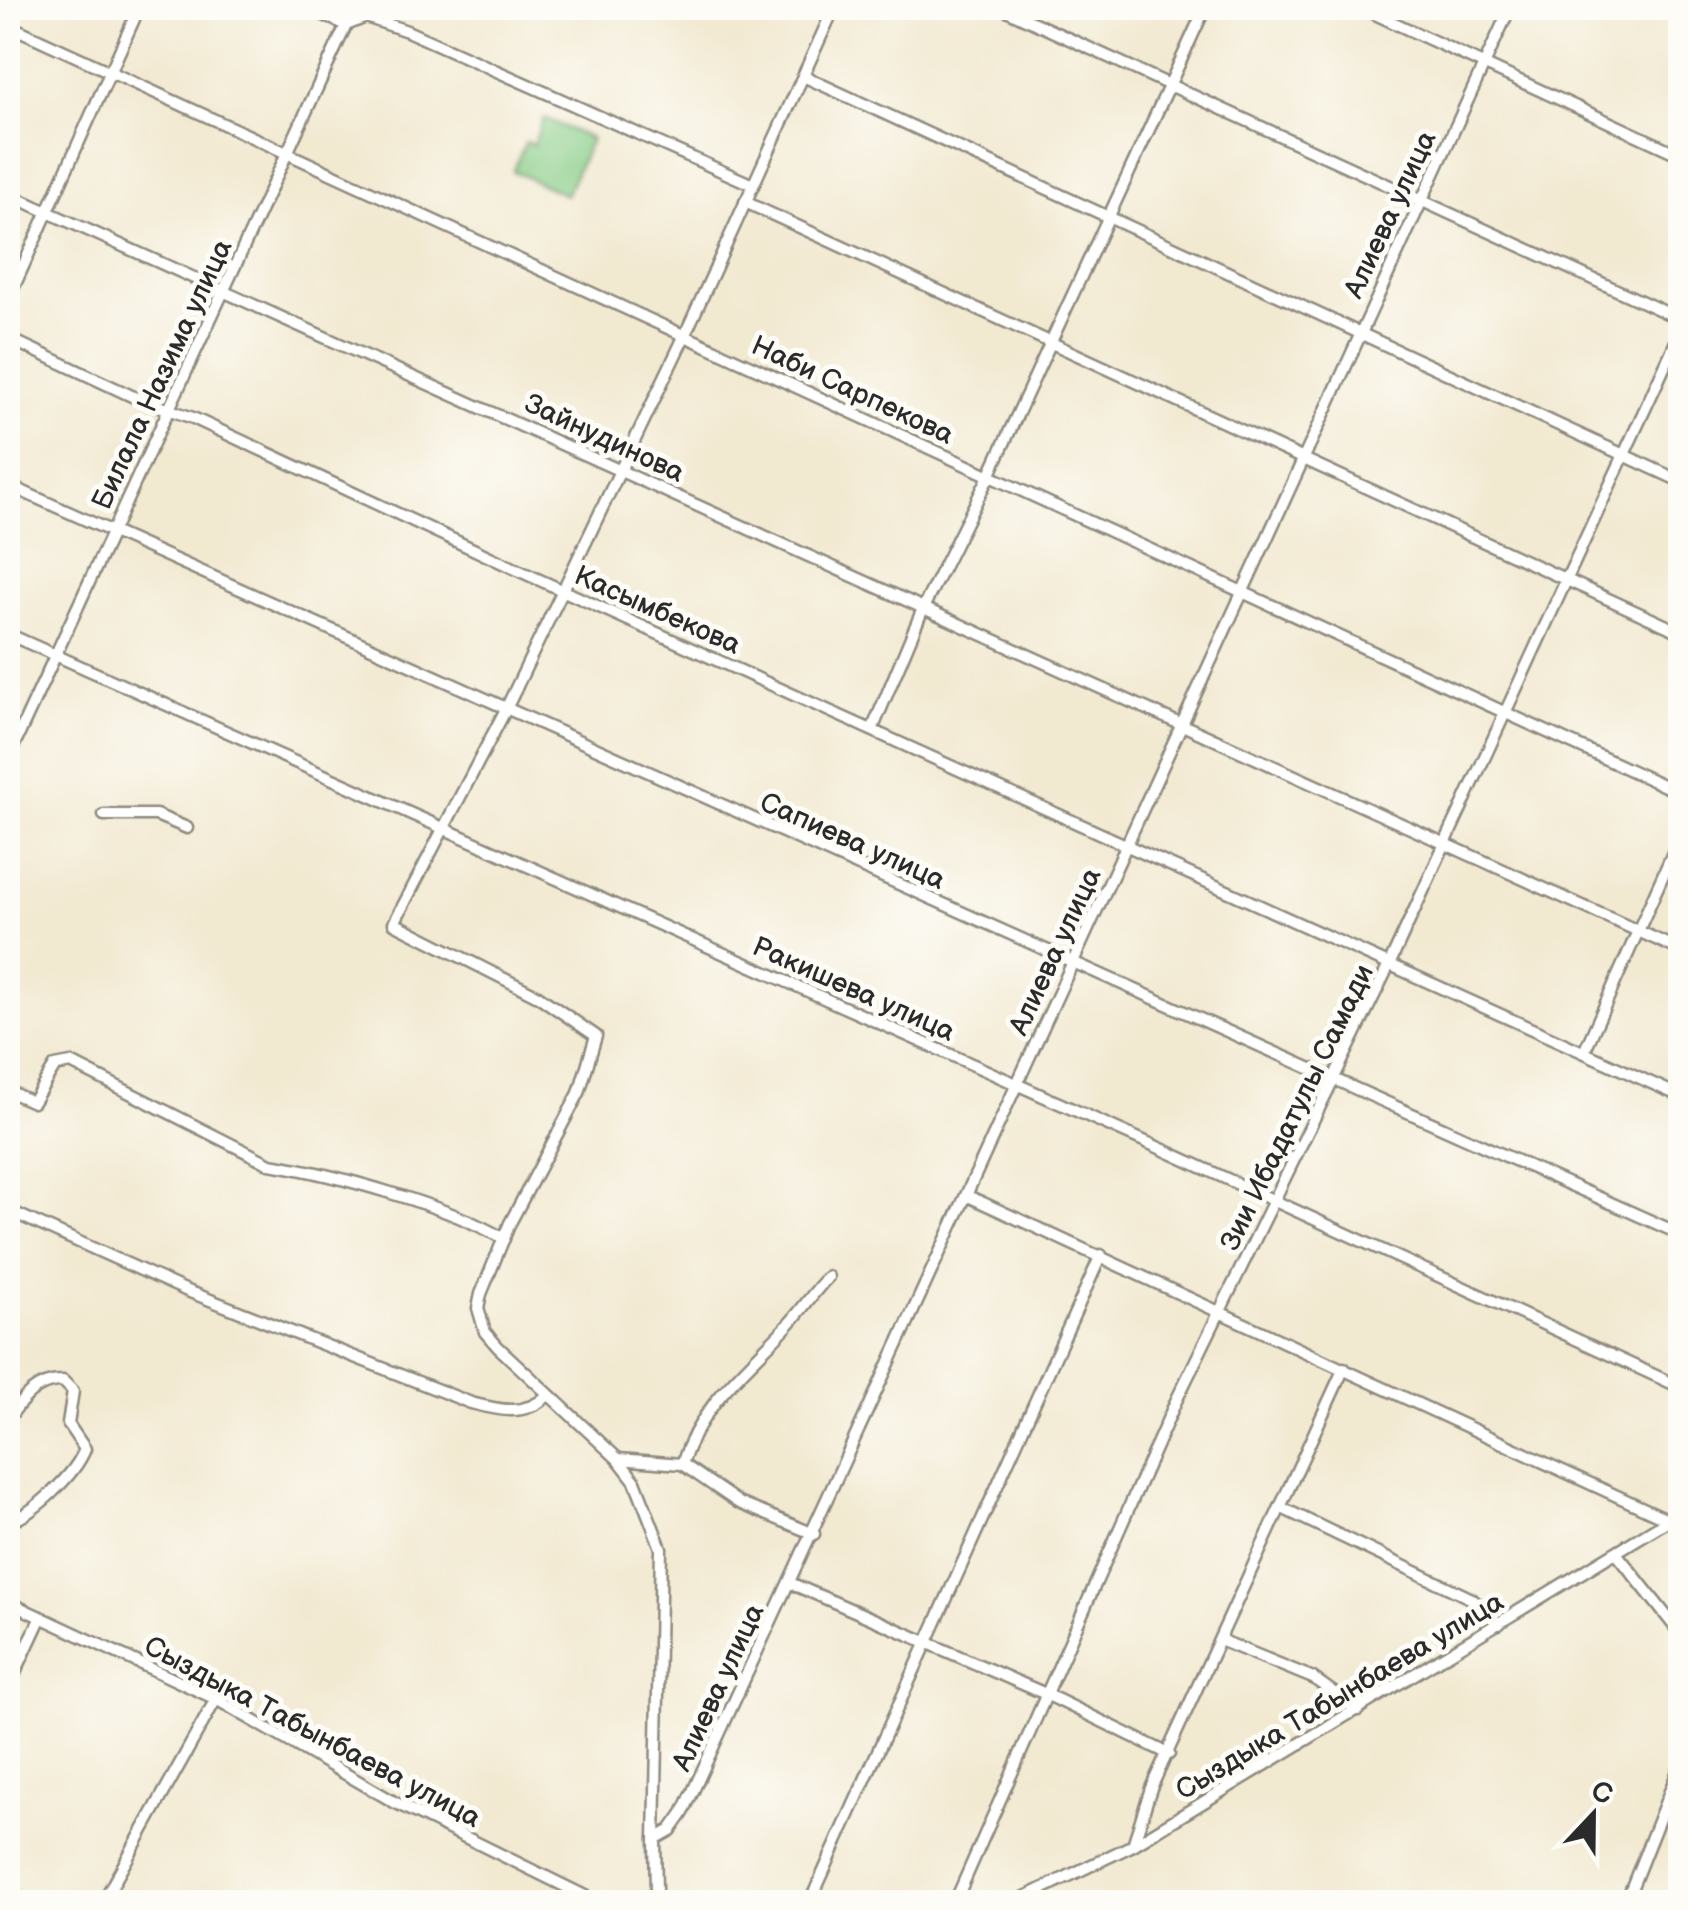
<svg xmlns="http://www.w3.org/2000/svg" width="1688" height="1910" font-family="'Balsamiq Sans',sans-serif">
<style>
.green{fill:#88cd87;stroke:#5a7c59;stroke-width:2.5}
.lines{fill:none;stroke-linecap:round;stroke-linejoin:round}
.minor-casing{stroke:#8e8a7e;stroke-width:15}
.minor{stroke:#fff;stroke-width:10}
.labels{text-anchor:middle;stroke-width:10;stroke-linejoin:round;paint-order:stroke}
.street-label{font-size:28px;fill:#2b2b2b;stroke:#fdfcf7}
</style>
<rect width="100%" height="100%" fill="#fdfcf7"/>
<filter id="ink" filterUnits="userSpaceOnUse"><feTurbulence type="fractalNoise" baseFrequency=".01" numOctaves="2"/><feDisplacementMap in="SourceGraphic" scale="20" xChannelSelector="R" yChannelSelector="G"/><feConvolveMatrix kernelMatrix="1 2 1 2 8 2 1 2 1" color-interpolation-filters="sRGB"/></filter>
<filter id="wash" filterUnits="userSpaceOnUse"><feTurbulence type="fractalNoise" baseFrequency=".0048" numOctaves="4" result="noise"/><feDisplacementMap in="SourceGraphic" scale="40" xChannelSelector="R" yChannelSelector="G"/><feGaussianBlur stdDeviation="2.25" result="paint"/><feColorMatrix in="noise" values="0 0 0 0 0 0 0 0 0 0 0 0 0 0 0 0 0 1.4 0 .05"/><feComposite in="paint" operator="in"/></filter>
<g filter="url(#wash)">
<rect width="100%" height="100%" fill="#f2e9d1"/>
<!-- green -->
<path class="green" d="M544,118L591,139L566,195L513,171L526,142L533,145Z"/>
</g>
<g filter="url(#ink)">
<g class="lines">
<!-- minor casing -->
<g class="minor-casing">
<g id="minor">
<path d="M308,8L346,25L366,17L407,31L753,185"/>
<path d="M1002,8L1680,319"/>
<path d="M1362,8L1680,155"/>
<path d="M8,25L1680,793"/>
<path d="M803,76L1680,481"/>
<path d="M8,194L1680,950"/>
<path d="M745,202L1680,632"/>
<path d="M8,300L139,8"/>
<path d="M8,338L136,398L193,418L522,572L1680,1096"/>
<path d="M8,485L1680,1234"/>
<path d="M8,634L1164,1150L1680,1387"/>
<path d="M872,730L924,606L989,476L1205,8"/>
<path d="M8,758L354,8"/>
<path d="M104,815H156L187,828"/>
<path d="M1584,1052L1680,837"/>
<path d="M8,1091L33,1102L55,1066L71,1063L270,1164C334,1174 449,1206 504,1239"/>
<path d="M968,1196L1669,1520"/>
<path d="M8,1210L185,1290L471,1403C499,1410 524,1417 547,1396"/>
<path d="M8,1419C22,1399 37,1380 63,1381L73,1391L68,1424L85,1449C75,1475 34,1513 8,1523"/>
<path d="M618,1459L682,1464L739,1503L814,1534"/>
<path d="M682,1464C702,1402 746,1370 788,1325C803,1309 813,1292 828,1277"/>
<path d="M1282,1508L1472,1599L1499,1624"/>
<path d="M1617,1554L1680,1633"/>
<path d="M790,1583L1048,1695L1169,1754"/>
<path d="M8,1602L216,1699L394,1802L597,1902"/>
<path d="M1220,1640L1313,1678L1358,1710"/>
<path d="M8,1688L41,1617"/>
<path d="M655,1839L661,1548L635,1481L618,1459L498,1347L485,1332L478,1308L481,1294L510,1223L579,1093L596,1036L538,996L394,923L506,709L684,337L834,8"/>
<path d="M1133,1845L1151,1788L1344,1368"/>
<path d="M103,1902L216,1699"/>
<path d="M642,1902L656,1892L655,1839L671,1830L683,1813L1510,8"/>
<path d="M810,1902L1101,1255"/>
<path d="M955,1902L1176,1401L1389,965L1680,333"/>
<path d="M1015,1902L1133,1845L1680,1513"/>
<path d="M1626,1902L1680,1766"/>
</g>
</g>
<!-- minor -->
<use href="#minor" class="minor"/>
</g>
</g>
<g class="labels">
<!-- street labels -->
<g class="street-label">
<text transform="translate(1389 214) rotate(-65)" y="10">Алиева улица</text>
<text transform="translate(161 374) rotate(-65)" y="10">Билала Назима улица</text>
<text transform="translate(853 389) rotate(25)" y="10">Наби Сарпекова</text>
<text transform="translate(605 437) rotate(25)" y="10">Зайнудинова</text>
<text transform="translate(658 609) rotate(24)" y="10">Касымбекова</text>
<text transform="translate(853 840) rotate(24)" y="10">Сапиева улица</text>
<text transform="translate(1054 951) rotate(-65)" y="10">Алиева улица</text>
<text transform="translate(854 988) rotate(24)" y="10">Ракишева улица</text>
<text transform="translate(1296 1107) rotate(-64)" y="10">Зии Ибадатулы Самади</text>
<text transform="translate(717 1687) rotate(-65)" y="10">Алиева улица</text>
<text transform="translate(1339 1695) rotate(-31)" y="10">Сыздыка Табынбаева улица</text>
<text transform="translate(313 1731) rotate(28)" y="10">Сыздыка Табынбаева улица</text>
</g>
</g>
<!-- margin -->
<rect width="1688" height="1910" fill="none" stroke="#fdfcf7" stroke-width="40"/>
<!-- north arrow -->
<g transform="translate(1593 1815) rotate(22)" stroke="#fdfcf7" stroke-width="8" paint-order="stroke">
<path d="M0-8L18 38L0 25L-18 38Z" fill="#2b2b2b"/>
<text y="-15" font-size="28" font-weight="bold" text-anchor="middle" fill="#2b2b2b">С</text>
</g>
</svg>
